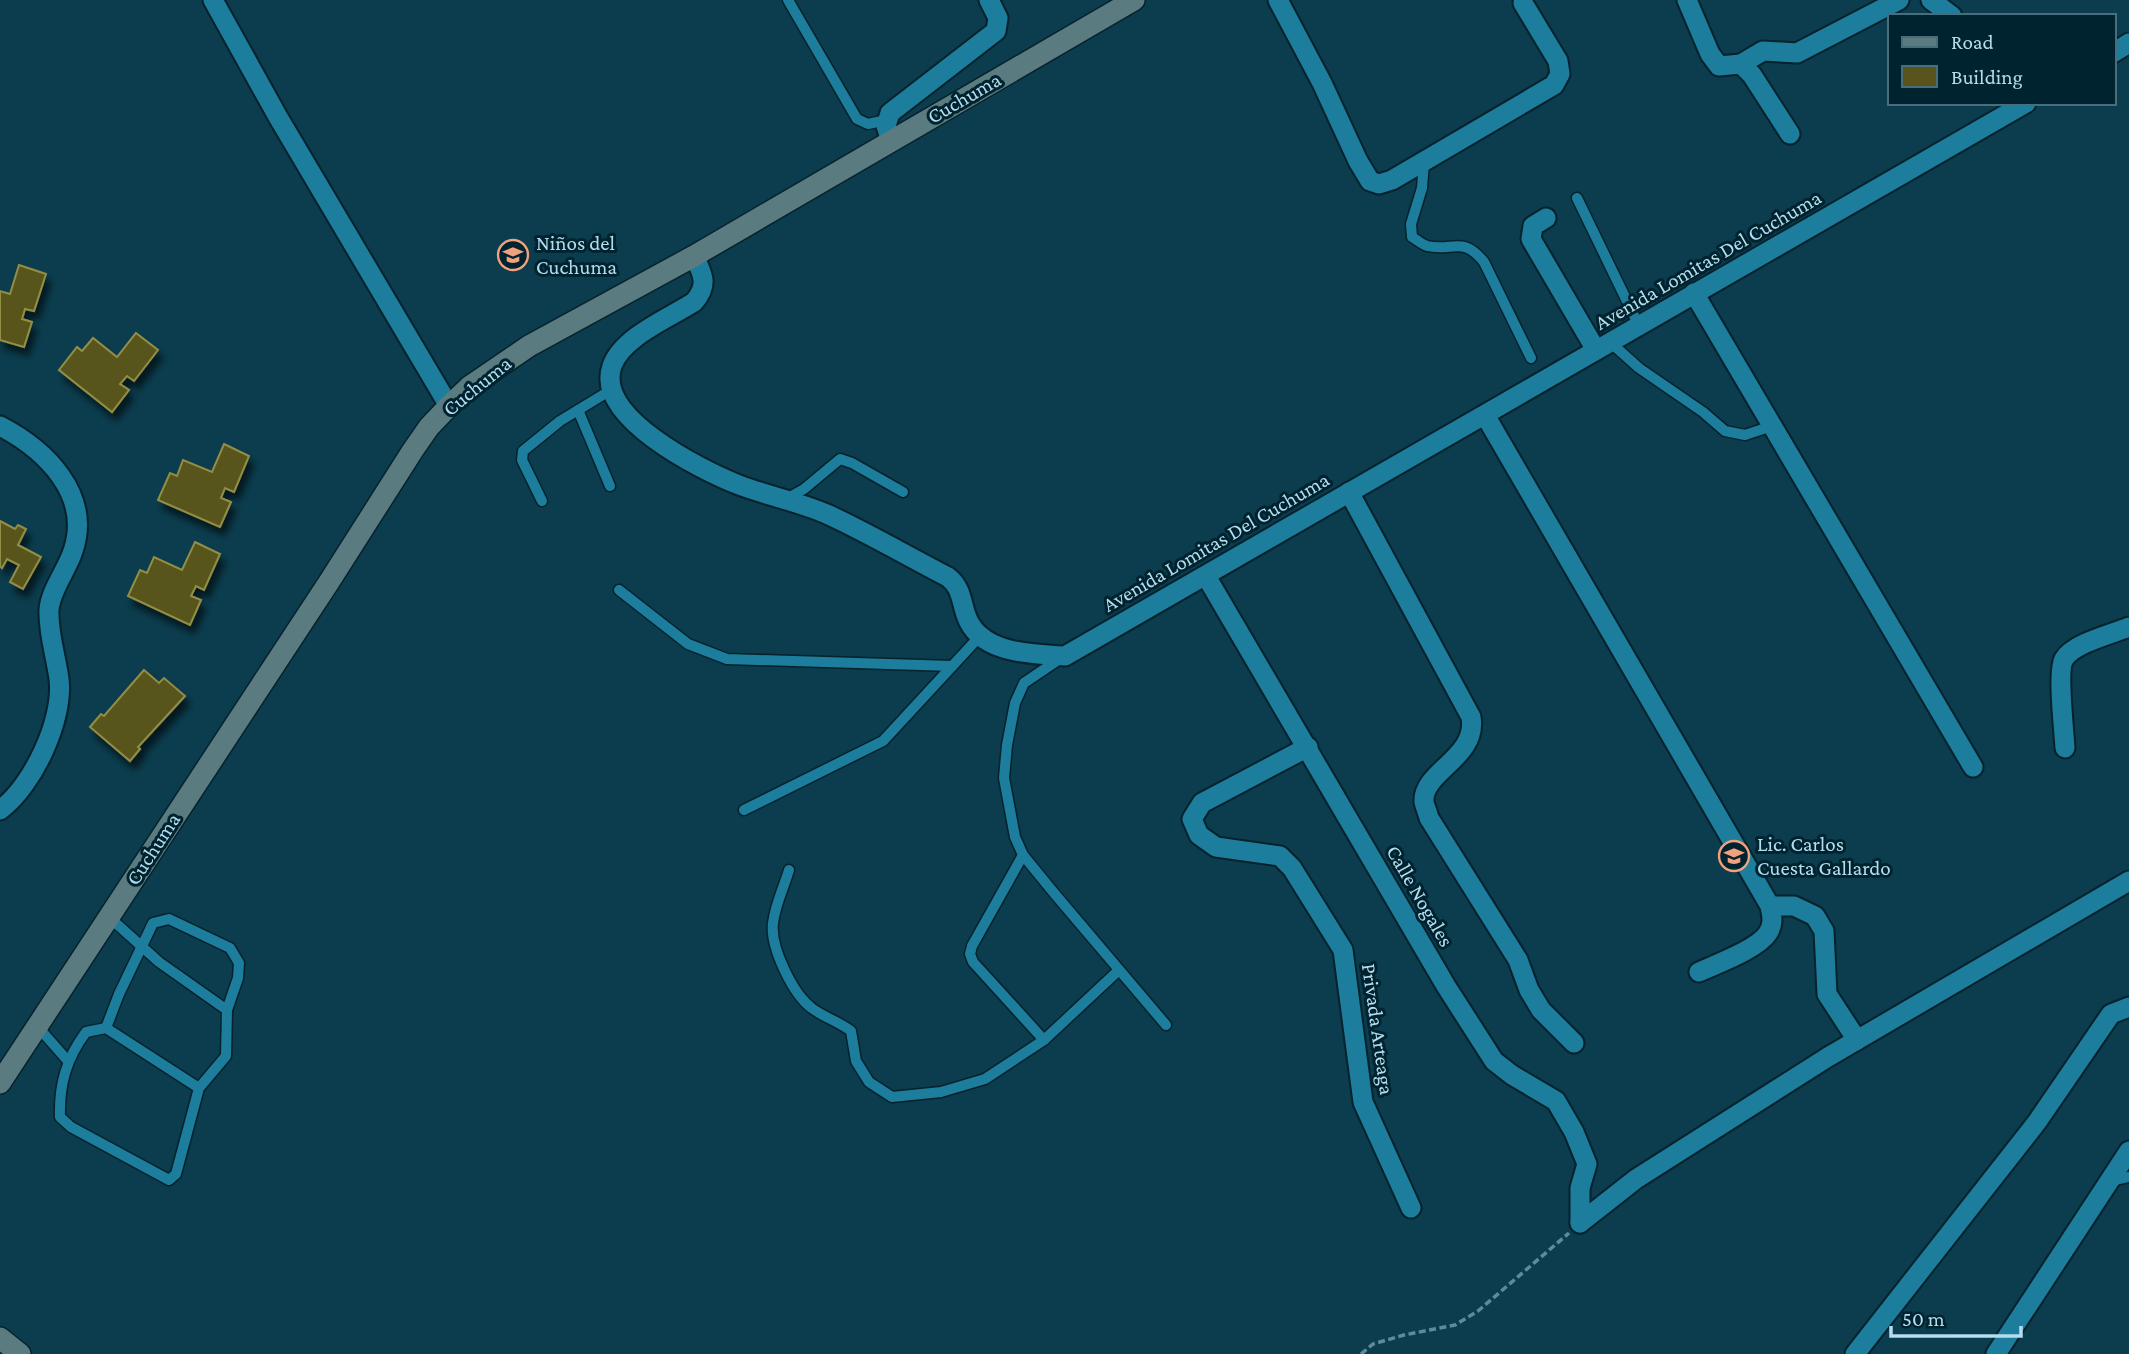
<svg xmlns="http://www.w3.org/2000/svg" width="2129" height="1354" font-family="'Crimson Pro',serif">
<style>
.building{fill:#58541b;stroke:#938e44;stroke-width:2;filter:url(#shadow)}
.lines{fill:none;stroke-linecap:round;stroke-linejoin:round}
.lane-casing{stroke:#06222c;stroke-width:13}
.street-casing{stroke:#06222c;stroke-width:23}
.secondary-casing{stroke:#06222c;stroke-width:24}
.path{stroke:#5e8b9c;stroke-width:3.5;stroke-dasharray:7 3.5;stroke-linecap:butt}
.lane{stroke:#1d7d9c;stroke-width:10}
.street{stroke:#1d7d9c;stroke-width:19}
.secondary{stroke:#5a7c80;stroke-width:21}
.labels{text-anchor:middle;stroke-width:6;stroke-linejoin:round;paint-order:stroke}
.street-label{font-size:21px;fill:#b5ddee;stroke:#002330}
.poi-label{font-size:21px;fill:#b5ddee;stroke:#002330;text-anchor:start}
</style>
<defs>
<filter id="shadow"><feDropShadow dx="4.5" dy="8" stdDeviation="3.5" flood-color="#0009"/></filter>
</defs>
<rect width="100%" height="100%" fill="#0b3d4e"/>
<!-- building -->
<g class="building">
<path d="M19,265L46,274L34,311L25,309L22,319L32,322L24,347L0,340V291L10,294Z"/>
<path d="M136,333L158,350L134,381L127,376L120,384L129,390L112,412L59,370L77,347L82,351L93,338L117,357Z"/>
<path d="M224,444L249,456L234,492L225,488L221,498L231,502L220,527L158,500L170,473L177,476L183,460L212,472Z"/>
<path d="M0,521L15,529L18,525L26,529L18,545L41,557L23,589L10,582L19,565L7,559L2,568L0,566Z"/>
<path d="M195,542L220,554L204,590L196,586L191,596L201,600L190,625L128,596L140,570L147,573L154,557L182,570Z"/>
<path d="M144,670L159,683L164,678L185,696L138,747L140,749L130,761L90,727L101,714L104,716Z"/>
</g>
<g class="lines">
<!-- lane casing -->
<g class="lane-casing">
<g id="lane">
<path d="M788,0L857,119L868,124L886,120"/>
<path d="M1424,162L1422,188L1411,224L1412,237C1417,240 1423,245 1427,246C1453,252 1462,235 1484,262L1531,358"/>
<path d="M1577,198L1639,326"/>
<path d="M1610,342L1639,368L1703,412L1725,431L1745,435L1772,426"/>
<path d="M578,410L610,486"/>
<path d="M788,498L804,489L840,459L852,463L903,492"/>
<path d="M542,501L522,460L523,451L560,421L611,390"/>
<path d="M619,590L688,644L727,659L952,666"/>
<path d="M1061,658L1024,683L1015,703L1007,745L1004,778L1015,837L1023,855L1054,893L1166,1025"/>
<path d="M744,810L883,741L980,636"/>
<path d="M1023,855L972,946L970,954L973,962L1044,1040L1119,970"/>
<path d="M789,870C784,887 775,905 773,923C770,947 793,995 813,1009C824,1017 839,1022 851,1031L856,1061L869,1082L892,1097L941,1092L985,1079L1044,1040"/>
<path d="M109,917L159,962L227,1010L226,1056L199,1088L176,1174L169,1180L71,1127L60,1117C59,1085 66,1059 86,1032L106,1028L199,1088"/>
<path d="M38,1027L68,1061"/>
<path d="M106,1028L119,994L153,923L169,919L230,948L239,963L238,978L227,1010"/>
<path d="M2110,1181L2129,1177"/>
</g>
</g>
<!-- street casing -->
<g class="street-casing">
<g id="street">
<path d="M213,0L278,117L449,406"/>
<path d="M1278,0L1322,83L1358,161L1370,181L1379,184L1392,180L1554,85L1560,74L1558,61L1523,3"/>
<path d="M1687,0L1710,54L1719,66L1741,64L1752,75L1790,134"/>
<path d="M1931,0L1952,16"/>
<path d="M2113,53L2129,43"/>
<path d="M1741,64L1763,51L1797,53L1899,0"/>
<path d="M891,141L886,126L890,113L996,31L998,18L989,0"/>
<path d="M1546,218L1533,226L1531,239L1596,350"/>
<path d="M694,256C703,274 709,285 694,302C669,318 622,337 612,366C594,417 701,470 739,485C768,496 800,502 829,515C870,534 909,557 948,577C961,587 961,600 966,615C979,654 1031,654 1065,656L2026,103"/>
<path d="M1694,293L1973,767"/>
<path d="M1485,415L1770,906C1772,916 1774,924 1768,933C1758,949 1716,964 1699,972"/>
<path d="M0,426C46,450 92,495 73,551C67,570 50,591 49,610C48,633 56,656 59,679C64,719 33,786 0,810"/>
<path d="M1349,492L1471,717C1478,758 1422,771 1424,802C1425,807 1428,813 1429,818L1518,960L1529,990L1541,1010L1574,1043"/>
<path d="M1206,576L1446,986L1494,1061L1512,1075L1556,1101L1574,1132L1587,1164L1580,1188V1223"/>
<path d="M1308,747L1202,803L1192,819L1199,835L1216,847L1280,856L1292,868L1343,950L1363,1102L1411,1208"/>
<path d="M2065,748C2064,731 2057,670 2064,659C2074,643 2112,634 2129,627"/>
<path d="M1770,906H1794L1815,916L1824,931L1827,994L1857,1040"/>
<path d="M1580,1223L1636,1179L1828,1057L2129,881"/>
<path d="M1855,1354L2037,1122L2111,1014L2129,1007"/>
<path d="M1996,1354L2129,1151"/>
</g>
</g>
<!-- secondary casing -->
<g class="secondary-casing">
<g id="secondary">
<path d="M0,1083L329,582L413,450L429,427L449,406L469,387L529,346L694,256L1134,0"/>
<path d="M0,1338L20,1354"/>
</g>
</g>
<!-- path -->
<path class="path" d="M1361,1354L1373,1344L1404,1335L1455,1325L1478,1311L1569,1233"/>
<!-- lane -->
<use href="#lane" class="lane"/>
<!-- street -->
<use href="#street" class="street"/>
<!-- secondary -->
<use href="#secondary" class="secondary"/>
</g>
<!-- icons -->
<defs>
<g id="school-ring" transform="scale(1.575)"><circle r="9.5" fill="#002330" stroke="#f1a17c" stroke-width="1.5"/><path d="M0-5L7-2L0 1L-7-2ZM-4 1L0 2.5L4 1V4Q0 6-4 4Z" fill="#f1a17c"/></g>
<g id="university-ring" transform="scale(1.575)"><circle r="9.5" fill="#002330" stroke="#f1a17c" stroke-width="1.5"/><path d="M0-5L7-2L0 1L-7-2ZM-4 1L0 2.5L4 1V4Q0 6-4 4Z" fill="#f1a17c"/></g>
</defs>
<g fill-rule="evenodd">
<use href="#school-ring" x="513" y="255"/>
<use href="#university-ring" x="1734" y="856"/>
</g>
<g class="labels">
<!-- street labels -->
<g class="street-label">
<text transform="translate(964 98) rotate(-30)" y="7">Cuchuma</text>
<text transform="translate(1708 260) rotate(-30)" y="7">Avenida Lomitas Del Cuchuma</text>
<text transform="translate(477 386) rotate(-39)" y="7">Cuchuma</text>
<text transform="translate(1216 542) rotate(-30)" y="7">Avenida Lomitas Del Cuchuma</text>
<text transform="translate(153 849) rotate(-57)" y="7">Cuchuma</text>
<text transform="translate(1420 896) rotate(60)" y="7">Calle Nogales</text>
<text transform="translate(1378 1029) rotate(82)" y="7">Privada Arteaga</text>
</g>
<!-- poi labels -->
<g class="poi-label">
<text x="536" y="250">Niños del<tspan x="536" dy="24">Cuchuma</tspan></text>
<text x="1757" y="851">Lic. Carlos<tspan x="1757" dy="24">Cuesta Gallardo</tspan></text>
</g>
</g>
<!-- legend -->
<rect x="1888" y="14" width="228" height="91" fill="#002330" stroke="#486d7c" stroke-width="2"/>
<rect x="1902" y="37" width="35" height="10" fill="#5a7c80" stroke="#486d7c" stroke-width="2"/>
<text x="1951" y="49" font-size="21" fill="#b5ddee">Road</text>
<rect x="1902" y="66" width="35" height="21" fill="#58541b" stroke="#486d7c" stroke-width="2"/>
<text x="1951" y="84" font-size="21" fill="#b5ddee">Building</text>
<!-- scale -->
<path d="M1891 1326v10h130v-10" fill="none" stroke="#b5ddee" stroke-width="3.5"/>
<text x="1902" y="1326" font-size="21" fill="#b5ddee" stroke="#002330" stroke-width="5" paint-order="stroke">50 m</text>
</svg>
